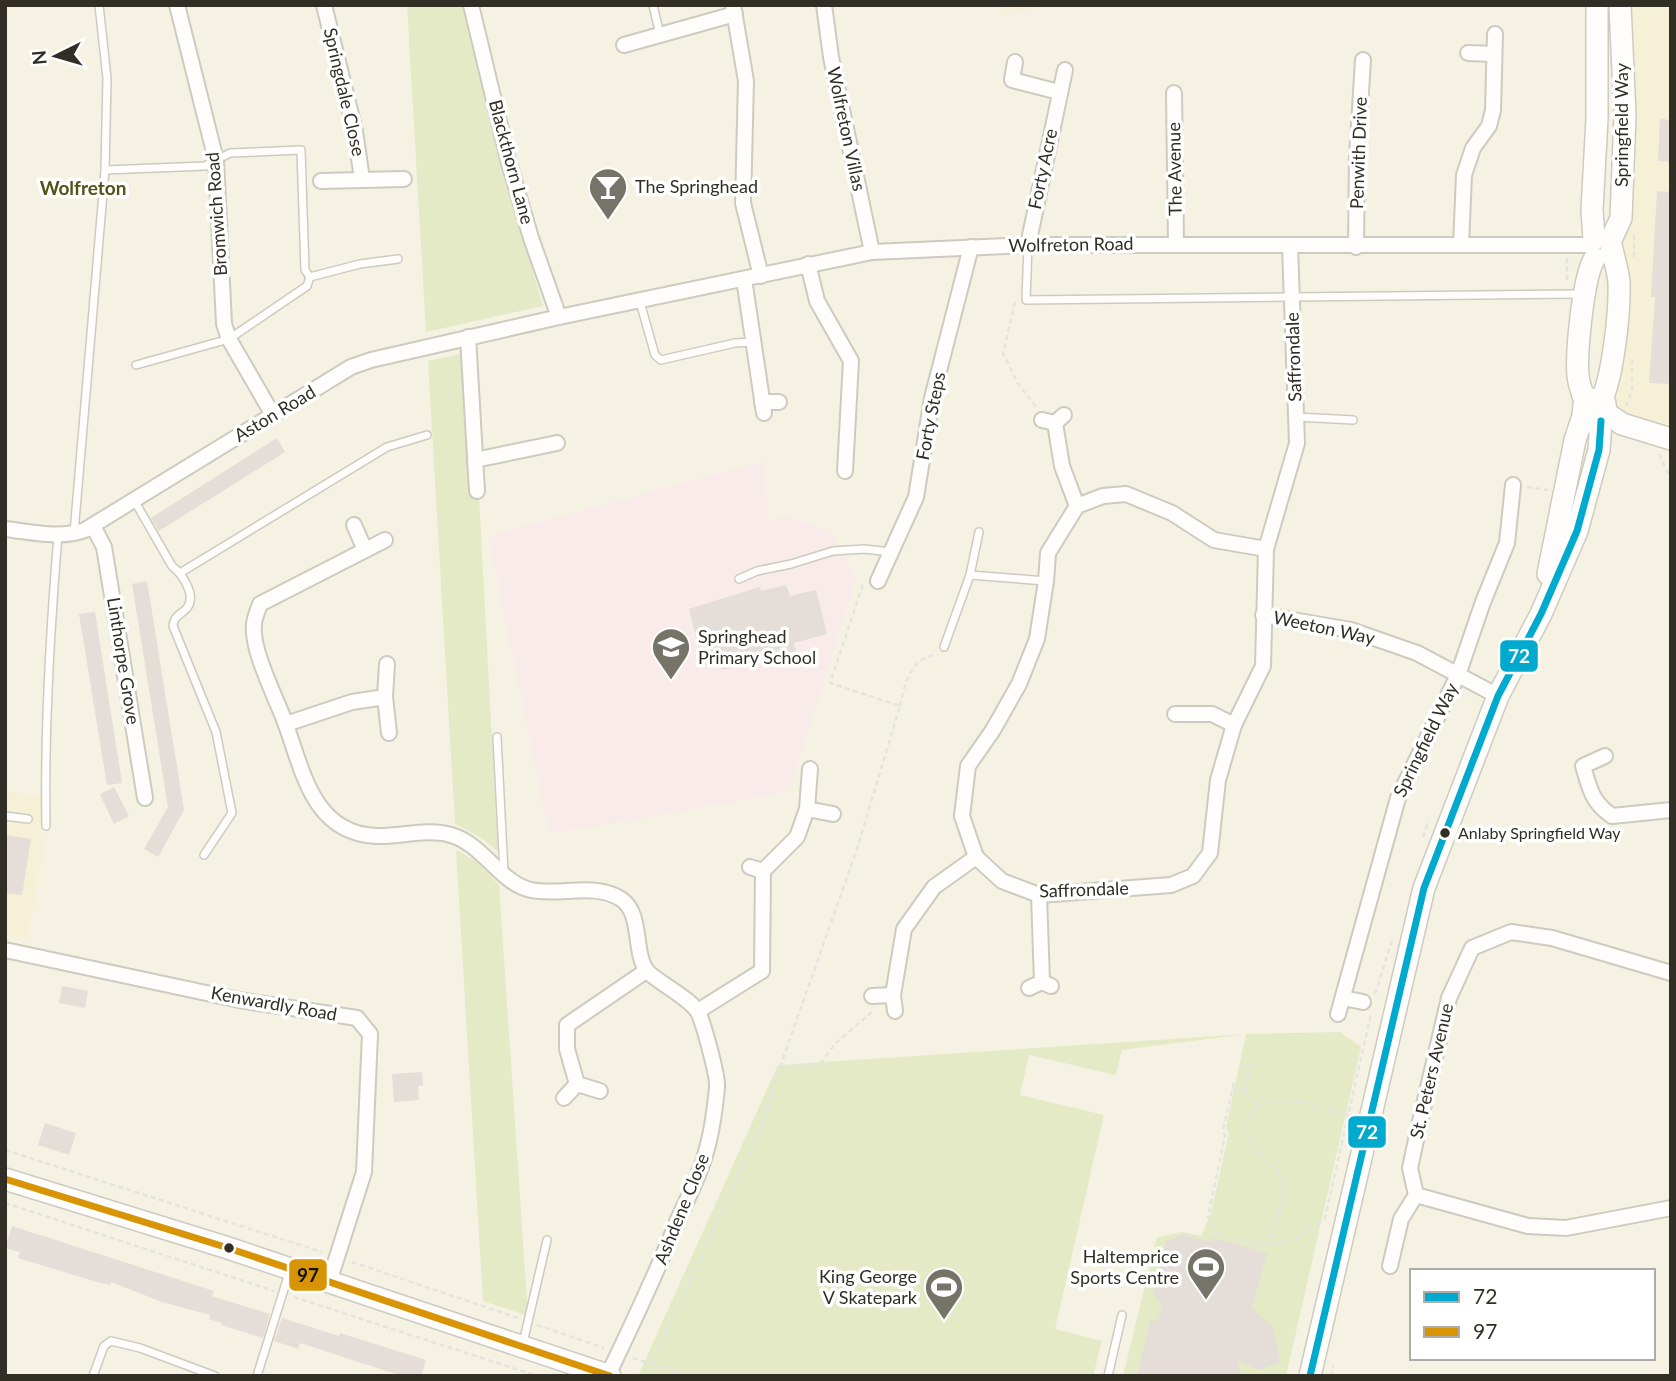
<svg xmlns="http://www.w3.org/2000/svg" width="1676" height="1381" font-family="Lato,sans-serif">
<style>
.built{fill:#f6f0d6}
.education{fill:#f9ebea}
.green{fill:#e4eac6}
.building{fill:#e4ddd8}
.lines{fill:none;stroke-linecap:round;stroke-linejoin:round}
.lane-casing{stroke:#cdcbbf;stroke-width:10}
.street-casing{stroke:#cdcbbf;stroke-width:18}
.secondary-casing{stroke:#cdcbbf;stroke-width:24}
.path{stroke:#e4e4df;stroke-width:2.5;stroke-dasharray:5 3.5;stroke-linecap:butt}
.lane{stroke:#fefdfb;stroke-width:7}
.street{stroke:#fefdfb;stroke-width:14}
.secondary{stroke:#fefdfb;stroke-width:21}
.bus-1-casing{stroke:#fff;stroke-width:12}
.bus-2-casing{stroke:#fff;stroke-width:12}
.bus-1{stroke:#00a9ce;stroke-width:7}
.bus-2{stroke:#d99406;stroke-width:7}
.bus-dot{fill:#312f25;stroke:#fff;stroke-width:2.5}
.labels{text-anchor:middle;stroke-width:7;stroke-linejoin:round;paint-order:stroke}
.bus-label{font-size:16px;fill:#312f25;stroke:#fff;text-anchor:start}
.street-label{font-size:18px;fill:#312f25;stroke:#fff}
.poi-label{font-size:18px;fill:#312f25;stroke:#fff;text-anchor:start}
.neighbourhood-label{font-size:19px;font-weight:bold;fill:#515317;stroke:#fff}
.line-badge{stroke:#fff;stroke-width:2.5}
.badge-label{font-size:19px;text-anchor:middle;font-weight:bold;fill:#fff}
.pale-badge-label{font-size:19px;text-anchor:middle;font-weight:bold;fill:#111}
</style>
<rect width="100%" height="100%" fill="#f5f2e3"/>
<!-- built -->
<g class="built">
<path d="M1003,5H1056L1003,13Z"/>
<path d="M1612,5H1671V426L1662,422L1595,410L1611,165Z"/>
<path d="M5,792L40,796L42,854L28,939L5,935Z"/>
</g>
<!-- education -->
<path class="education" d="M764,461L768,515L771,522L783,516L830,530L856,579L792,783L778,794L549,834L488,536Z"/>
<!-- green -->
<g class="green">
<path d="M407,5H464L501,163L543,306L426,332Z"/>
<path d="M462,354L471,496H479L498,852L482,838L455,824L428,361Z"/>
<path d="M456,850L476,861L499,885L528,1316L483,1301Z"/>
<path d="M1340,1032L1361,1047L1286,1376H1123L1157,1237L1183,1232L1201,1236L1211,1213L1229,1133L1226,1127L1246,1034L1122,1050L1116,1075L1029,1055L1020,1095L1104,1115L1055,1329L1102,1341L1093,1376H638L778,1065L1247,1034Z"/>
</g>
<!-- building -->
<g class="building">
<path d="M1660,119L1671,120V162L1658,161Z"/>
<path d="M1657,191L1671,192L1670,384L1649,383L1655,297H1651Z"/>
<path d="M277,438L285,452L159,531L151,518Z"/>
<path d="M147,581L184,810L158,857L144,849L168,807L132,584Z"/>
<path d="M786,585L790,596L816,590L827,634L794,643L796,651L731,668L722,670L719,661L703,666L689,609L760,587L761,591Z"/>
<path d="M95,612L122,783L107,785L79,614Z"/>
<path d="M114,787L129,816L114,824L100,794Z"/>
<path d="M5,835L31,839L22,895L5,893Z"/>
<path d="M62,986L88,991L85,1008L59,1003Z"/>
<path d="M422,1072L423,1086H418L419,1100L394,1102L392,1074Z"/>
<path d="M45,1123L76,1133L69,1155L38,1145Z"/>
<path d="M12,1226L214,1291L212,1296L270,1314L263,1338L221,1325L222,1323L209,1319L210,1315L162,1302L111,1282L110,1285L97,1282L18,1258L20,1252L5,1248Z"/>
<path d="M1183,1235L1211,1242L1212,1238L1267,1253L1252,1308L1273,1327L1280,1362L1258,1370L1239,1360L1240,1376H1137L1150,1321L1158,1320L1163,1307L1153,1294L1166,1241Z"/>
<path d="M282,1318L339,1336L340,1333L426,1360L421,1376H402L300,1343L298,1349L274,1341Z"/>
</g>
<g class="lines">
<!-- lane casing -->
<g class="lane-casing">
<g id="lane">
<path d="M653,5L660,35"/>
<path d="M105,170L205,166L230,153L301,150L305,270L310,277"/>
<path d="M1028,245L1026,300L1581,294"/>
<path d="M640,302L655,355L661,360L735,343L753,342"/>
<path d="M136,365L229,339L307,286L310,277L360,264L398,259"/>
<path d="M1297,417L1353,420"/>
<path d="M134,500L172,566C182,574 197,595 187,608C181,615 174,615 173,626L216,732L232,813L204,855"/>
<path d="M74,533L105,170L107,78L99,5"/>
<path d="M180,573L387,447L427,435"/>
<path d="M970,575L1046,581"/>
<path d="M739,579L757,571L791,564L833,551L864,549L891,552"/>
<path d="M944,647L970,575L979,532"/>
<path d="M497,737L504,873"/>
<path d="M5,816L28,819"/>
<path d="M46,826C44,729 50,632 58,535"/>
<path d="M523,1343L547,1240"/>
<path d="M93,1376L104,1346L111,1341L140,1348L215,1376"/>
<path d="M257,1376L290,1270"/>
<path d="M1108,1376L1122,1315"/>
</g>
</g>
<!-- street casing -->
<g class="street-casing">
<g id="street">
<path d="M177,5L216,160L224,324L229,339L273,415"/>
<path d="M324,5L355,131L362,179"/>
<path d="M471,5L509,163L531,238L559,317"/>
<path d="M733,5L746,81L743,203L761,276"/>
<path d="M824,5L831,57L872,252"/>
<path d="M624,45L735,14"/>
<path d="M1468,53L1494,54"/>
<path d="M1015,62L1012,80L1059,92"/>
<path d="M1174,93L1176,244"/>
<path d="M321,181L404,179"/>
<path d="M1028,245L1065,70"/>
<path d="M1461,245L1464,175L1473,148L1489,126L1493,110L1495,34"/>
<path d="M1356,247L1357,156L1363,60"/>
<path d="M808,264L817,301L851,361L845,471"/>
<path d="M744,279L764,413"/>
<path d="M468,337L477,491"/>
<path d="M762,402H779"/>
<path d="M1042,420L1055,423L1064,415"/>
<path d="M1055,423L1062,466L1077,506"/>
<path d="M475,460L557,443"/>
<path d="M354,525L365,550"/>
<path d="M93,526L104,547L145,798"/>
<path d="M5,529C32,532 60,539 85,530L351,367L371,360L559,317L872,252L1028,245H1590"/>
<path d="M385,540L260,604C258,610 254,618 254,625C251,648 274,694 283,717C302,765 310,833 376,836C400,837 427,828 451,835C483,844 501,884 531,890C560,896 595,882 621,899C644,914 632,957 649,973C661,984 693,1000 699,1014C704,1026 718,1076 717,1087C715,1108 712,1132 706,1152C700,1175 687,1199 677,1222C656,1274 632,1325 608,1375"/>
<path d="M1266,549L1214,540L1172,513L1126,494L1103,496L1077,506L1048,553L1046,581L1037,639L1019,684L993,730L968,766L962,816L976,857L1002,881L1039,895L1171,885L1193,876L1210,853L1218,780L1234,725L1263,666L1266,549L1297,443L1290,246"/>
<path d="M878,581L916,497L932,398L971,247"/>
<path d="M1263,615L1351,630L1417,653L1498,696"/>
<path d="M387,664L385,697L389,733"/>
<path d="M1175,714H1212L1234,725"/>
<path d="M286,724L352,702L385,697"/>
<path d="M1605,756L1583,766C1590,789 1591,801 1612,816L1671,810"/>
<path d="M807,809L833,814"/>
<path d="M750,867L763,871"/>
<path d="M1039,895L1042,982"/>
<path d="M5,950L239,1000L357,1018L370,1034L364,1172L329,1282"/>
<path d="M1029,988L1042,982L1051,986"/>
<path d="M872,996L893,995"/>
<path d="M1343,998L1363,1002"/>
<path d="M698,1011L762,971L763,871L797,837L807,809L810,769"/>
<path d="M895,1011L893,995L904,929L934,887L976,857"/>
<path d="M1338,1014L1398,798L1458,675L1483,602L1507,543L1513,485"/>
<path d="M577,1084L567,1049V1025L646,971"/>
<path d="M564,1098L577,1084L600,1091"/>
<path d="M1416,1195L1410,1168L1419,1126L1449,998L1472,948L1511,932L1552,938L1671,973"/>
<path d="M1390,1266L1401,1219L1416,1195L1528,1226L1566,1228L1671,1208"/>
</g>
</g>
<!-- secondary casing -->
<g class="secondary-casing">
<g id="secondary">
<path d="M1594,239L1592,210L1597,118V5"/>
<path d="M1610,242L1621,218L1625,115L1620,5"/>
<path d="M1601,401C1613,377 1620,311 1619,283C1619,276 1612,249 1610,242"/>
<path d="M1585,403C1583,394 1579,385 1578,376C1576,354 1583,275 1595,258"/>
<path d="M1606,413L1622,424L1671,439"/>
<path d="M1548,574L1575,440L1583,416L1584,405L1588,400L1595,399L1605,404L1606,413L1601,421L1590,422L1583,416"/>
<path d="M5,1179L225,1247L610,1376"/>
<path d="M1310,1376L1424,888L1498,696L1541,614L1577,531L1599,450L1601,421"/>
</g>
</g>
<!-- path -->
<g class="path">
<path d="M1634,257V235"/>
<path d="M1567,258V283"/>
<path d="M1015,302L1003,353L1018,384L1036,407"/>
<path d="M1626,406L1632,390V358"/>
<path d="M1659,454L1671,479"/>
<path d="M1527,487L1548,490"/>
<path d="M900,706C905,683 910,657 938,655"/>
<path d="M1423,837L1429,820"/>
<path d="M1375,994L1393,937"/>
<path d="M780,1067L856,852L900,706L830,683L863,585"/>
<path d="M1244,1067L1262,1065"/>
<path d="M1234,1083L1223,1129L1225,1136L1208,1217L1218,1236C1269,1246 1281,1253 1325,1218L1371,1014"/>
<path d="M1233,1089C1245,1092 1252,1096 1258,1106"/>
<path d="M1245,1092L1249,1068"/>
<path d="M5,1150L322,1252"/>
<path d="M5,1203L274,1291"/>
<path d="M1267,1245C1272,1230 1287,1198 1284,1184C1280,1168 1262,1159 1253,1147C1246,1139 1244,1126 1249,1117C1268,1084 1320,1108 1348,1115"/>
<path d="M352,1262L518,1318"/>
<path d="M294,1297L537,1376"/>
<path d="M537,1325L604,1348"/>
<path d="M633,1358L690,1376"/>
<path d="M651,1364L759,1132L780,1067L819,1065L836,1043L873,1011"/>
<path d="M1331,1376L1333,1365"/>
</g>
<!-- lane -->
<use href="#lane" class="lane"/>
<!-- street -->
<use href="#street" class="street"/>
<!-- secondary -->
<use href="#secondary" class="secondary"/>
<!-- bus-1 casing -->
<g class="bus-1-casing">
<path id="bus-1" d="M1310,1376L1424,888L1498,696L1541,614L1577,531L1599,450L1601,421"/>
</g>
<!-- bus-2 casing -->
<g class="bus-2-casing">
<path id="bus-2" d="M5,1179L225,1247L610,1376"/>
</g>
<!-- bus-1 -->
<use href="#bus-1" class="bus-1"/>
<!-- bus-2 -->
<use href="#bus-2" class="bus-2"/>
</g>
<!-- icons -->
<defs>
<g id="bar-pin" transform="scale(2.0125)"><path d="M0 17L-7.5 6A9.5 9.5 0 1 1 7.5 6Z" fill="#767368" stroke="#fff"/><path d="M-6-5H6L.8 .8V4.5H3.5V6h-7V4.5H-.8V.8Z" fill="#fff"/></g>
<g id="school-pin" transform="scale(2.0125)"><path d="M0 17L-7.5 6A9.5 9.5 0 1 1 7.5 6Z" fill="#767368" stroke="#fff"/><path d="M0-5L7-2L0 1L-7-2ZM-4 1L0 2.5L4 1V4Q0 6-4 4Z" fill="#fff"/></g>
<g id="stadium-pin" transform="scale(2.0125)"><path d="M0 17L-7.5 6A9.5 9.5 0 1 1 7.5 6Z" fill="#767368" stroke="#fff"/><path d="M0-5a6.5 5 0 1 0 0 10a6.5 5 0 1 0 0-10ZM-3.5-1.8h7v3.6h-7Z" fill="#fff"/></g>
</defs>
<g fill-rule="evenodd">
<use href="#bar-pin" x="608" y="187"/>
<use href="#school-pin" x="671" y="647"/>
<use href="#stadium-pin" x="1206" y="1267"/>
<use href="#stadium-pin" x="944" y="1287"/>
</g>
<!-- markers -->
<g class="bus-dot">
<circle cx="1445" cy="833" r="6"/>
<circle cx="229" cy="1248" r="6"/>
</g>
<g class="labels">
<!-- bus labels -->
<g class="bus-label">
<text x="1458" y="839">Anlaby Springfield Way</text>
</g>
<!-- street labels -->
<g class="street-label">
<text transform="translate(344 92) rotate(77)" y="6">Springdale Close</text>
<text transform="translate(1622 125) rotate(-90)" y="6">Springfield Way</text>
<text transform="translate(846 129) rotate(78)" y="6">Wolfreton Villas</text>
<text transform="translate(1359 153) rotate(-88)" y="6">Penwith Drive</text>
<text transform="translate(511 162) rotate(75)" y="6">Blackthorn Lane</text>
<text transform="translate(1043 169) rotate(-78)" y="6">Forty Acre</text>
<text transform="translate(1175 169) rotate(-91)" y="6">The Avenue</text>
<text transform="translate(217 214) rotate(-94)" y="6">Bromwich Road</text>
<text transform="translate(1071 245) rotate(-1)" y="6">Wolfreton Road</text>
<text transform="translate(1294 357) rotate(-92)" y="6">Saffrondale</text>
<text transform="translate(275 414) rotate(-31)" y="6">Aston Road</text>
<text transform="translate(931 416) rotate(-79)" y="6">Forty Steps</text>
<text transform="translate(1324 628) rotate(12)" y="6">Weeton Way</text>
<text transform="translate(123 661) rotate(81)" y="6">Linthorpe Grove</text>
<text transform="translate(1426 740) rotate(-64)" y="6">Springfield Way</text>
<text transform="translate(1084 890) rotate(-2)" y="6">Saffrondale</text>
<text transform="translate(274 1004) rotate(10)" y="6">Kenwardly Road</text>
<text transform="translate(1432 1071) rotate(-77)" y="6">St. Peters Avenue</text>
<text transform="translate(682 1209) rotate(-68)" y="6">Ashdene Close</text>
</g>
<!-- poi labels -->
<g class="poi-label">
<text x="635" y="193">The Springhead</text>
<text x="698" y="643">Springhead<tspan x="698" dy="21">Primary School</tspan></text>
<text x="1179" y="1263" text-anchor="end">Haltemprice<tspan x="1179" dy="21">Sports Centre</tspan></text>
<text x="917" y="1283" text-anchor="end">King George<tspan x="917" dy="21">V Skatepark</tspan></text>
</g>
<!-- neighbourhood labels -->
<g class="neighbourhood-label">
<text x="83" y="195">Wolfreton</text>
</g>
</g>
<g class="line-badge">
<rect x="1499" y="639" width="40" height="34" rx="7" fill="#00a9ce"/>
<rect x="1347" y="1115" width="40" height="34" rx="7" fill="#00a9ce"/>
<rect x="288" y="1258" width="40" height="34" rx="7" fill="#d99406"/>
</g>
<g class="badge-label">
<text x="1519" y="663">72</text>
<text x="1367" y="1139">72</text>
</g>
<g class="pale-badge-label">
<text x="308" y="1282">97</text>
</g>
<!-- border -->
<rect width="1676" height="1381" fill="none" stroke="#312f25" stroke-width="14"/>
<!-- legend -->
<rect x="1410" y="1269" width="245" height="91" fill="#ffffff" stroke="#adaca8" stroke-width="2"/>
<rect x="1424" y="1292" width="35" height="10" fill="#00a9ce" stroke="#adaca8" stroke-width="2"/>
<text x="1473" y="1304" font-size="21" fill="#312f25">72</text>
<rect x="1424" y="1327" width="35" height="10" fill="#d99406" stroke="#adaca8" stroke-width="2"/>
<text x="1473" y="1339" font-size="21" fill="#312f25">97</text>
<!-- north arrow -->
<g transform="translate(56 56) rotate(265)" stroke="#ffffff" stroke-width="5" paint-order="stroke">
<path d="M0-5L12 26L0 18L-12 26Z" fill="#312f25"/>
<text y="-10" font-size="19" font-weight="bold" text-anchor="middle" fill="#312f25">N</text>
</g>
</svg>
